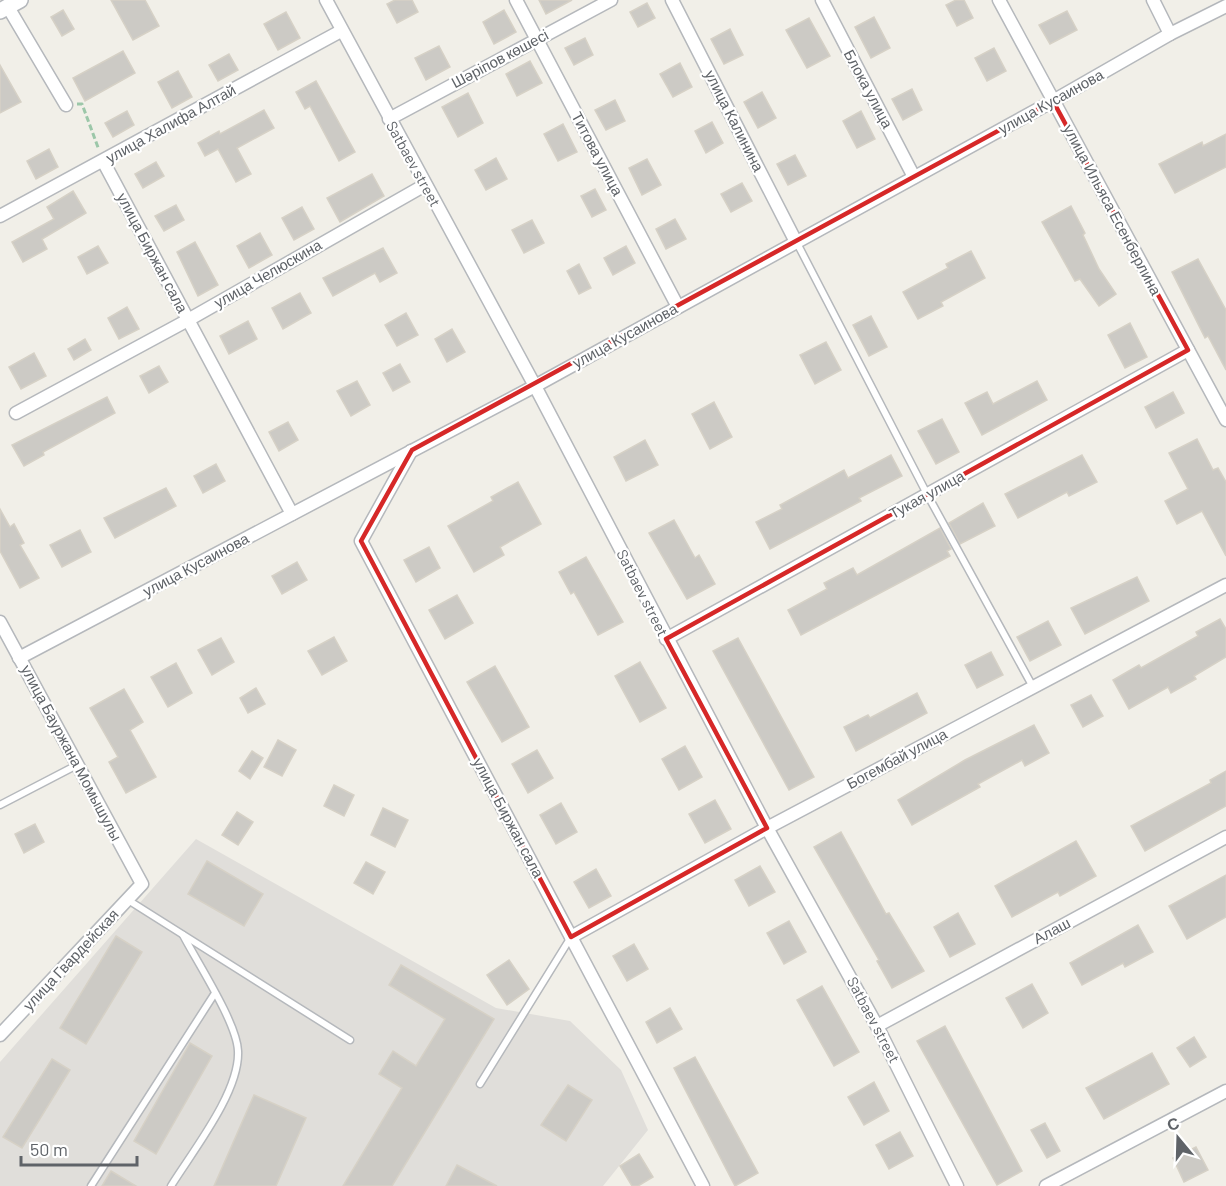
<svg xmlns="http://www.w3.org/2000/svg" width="1226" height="1186" font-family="Barlow,sans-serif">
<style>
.industrial{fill:#e0deda}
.building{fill:#cccac5;stroke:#d6d1c6;stroke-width:1.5}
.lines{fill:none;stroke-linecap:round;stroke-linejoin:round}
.service-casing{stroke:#b5b8bc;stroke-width:9}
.minor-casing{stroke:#b5b8bc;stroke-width:15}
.tertiary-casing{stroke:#b5b8bc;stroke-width:18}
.path{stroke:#9cc7a9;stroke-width:3;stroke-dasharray:6 3;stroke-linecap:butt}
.service{stroke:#fff;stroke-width:6}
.minor{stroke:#fff;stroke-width:12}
.tertiary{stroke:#fff;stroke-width:15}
.marked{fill:none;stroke:#d62828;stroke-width:4.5;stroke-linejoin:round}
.labels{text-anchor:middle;stroke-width:4.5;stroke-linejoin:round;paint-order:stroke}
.street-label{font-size:15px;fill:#5f6368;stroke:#fff}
</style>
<rect width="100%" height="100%" fill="#f1efe8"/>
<!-- industrial -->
<path class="industrial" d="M196,839L496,1008L570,1021L621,1070L648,1130L603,1186H0V1062Z"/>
<!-- building -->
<g class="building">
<path d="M111,0H145L159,26L133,40Z"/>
<path d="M395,0H412L418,12L397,23L387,4Z"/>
<path d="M539,0H572L546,14Z"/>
<path d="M956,0H964L973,18L957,26L946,5Z"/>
<path d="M647,3L655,18L638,27L630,12Z"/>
<path d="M63,10L74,29L62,36L51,17Z"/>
<path d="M504,10L516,32L494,44L483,22Z"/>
<path d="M1067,11L1077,30L1050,44L1039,25Z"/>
<path d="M286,12L300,38L278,50L264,24Z"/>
<path d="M874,17L890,48L871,58L855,27Z"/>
<path d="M809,18L830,56L807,68L786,30Z"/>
<path d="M730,29L743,55L724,64L711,39Z"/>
<path d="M585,38L593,55L574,65L565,48Z"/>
<path d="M439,46L450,67L426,80L415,58Z"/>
<path d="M994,48L1006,71L987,81L975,58Z"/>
<path d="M123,51L135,73L85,101L73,78Z"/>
<path d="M229,54L238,70L218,81L209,65Z"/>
<path d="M530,61L542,83L517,96L506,74Z"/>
<path d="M680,63L692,87L673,97L660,74Z"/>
<path d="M0,65L21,102L0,113Z"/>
<path d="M178,71L192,97L172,108L158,82Z"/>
<path d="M316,81L355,152L339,161L310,106L305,109L296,92Z"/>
<path d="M912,89L922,110L903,120L892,99Z"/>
<path d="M762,92L776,118L758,128L744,102Z"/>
<path d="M468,93L483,123L458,137L442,107Z"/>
<path d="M615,100L625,121L606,130L595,110Z"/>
<path d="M264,110L274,128L237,148L251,174L236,182L218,149L205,156L198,143L219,131L220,134Z"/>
<path d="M127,111L134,125L113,137L105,123Z"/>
<path d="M861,111L875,139L857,148L843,121Z"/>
<path d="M712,122L723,143L706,153L695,131Z"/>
<path d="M563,124L577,152L558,161L544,134Z"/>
<path d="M1226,134V167L1175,193L1159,164L1202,142L1203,146Z"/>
<path d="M49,149L58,167L36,179L27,161Z"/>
<path d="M795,155L806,176L788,185L777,164Z"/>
<path d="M496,158L507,179L486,190L475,170Z"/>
<path d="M647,159L661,185L642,195L629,168Z"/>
<path d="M156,162L164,176L143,188L135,174Z"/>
<path d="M372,174L384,196L340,222L327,198Z"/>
<path d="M742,183L752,201L731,212L721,194Z"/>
<path d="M595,189L606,210L592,217L581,196Z"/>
<path d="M73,191L86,213L42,239L47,249L23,262L12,242L54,219L47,207Z"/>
<path d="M176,205L184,220L164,231L155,216Z"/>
<path d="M1071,206L1085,233L1083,235L1099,269L1116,294L1099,306L1080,279L1075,281L1042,222Z"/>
<path d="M302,207L314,229L294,240L282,218Z"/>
<path d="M675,219L686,239L666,249L656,229Z"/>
<path d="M532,220L544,243L524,253L512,230Z"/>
<path d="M260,233L272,255L249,268L237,246Z"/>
<path d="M195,242L218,285L198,296L177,252Z"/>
<path d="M98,246L108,263L87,274L78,257Z"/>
<path d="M626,246L635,263L613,275L604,258Z"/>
<path d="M383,248L397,273L380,282L375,273L333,296L323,278Z"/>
<path d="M971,251L985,278L941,302L943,306L918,319L903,292L948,268L946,264Z"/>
<path d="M1198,259L1226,310V370L1208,336L1205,338L1172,272Z"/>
<path d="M579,264L591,288L579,294L567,271Z"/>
<path d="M300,293L311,313L283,329L272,308Z"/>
<path d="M127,307L139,329L119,339L108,318Z"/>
<path d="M406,313L418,335L397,346L385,325Z"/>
<path d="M871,316L887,347L869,356L853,325Z"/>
<path d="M248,321L257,339L229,354L220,336Z"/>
<path d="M1130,323L1147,357L1125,368L1108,335Z"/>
<path d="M452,329L465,352L447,362L435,339Z"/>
<path d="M85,339L91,350L74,360L68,349Z"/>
<path d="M826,342L841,370L815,384L800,355Z"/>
<path d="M34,353L46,376L21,389L9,367Z"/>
<path d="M400,364L410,382L393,391L383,373Z"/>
<path d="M159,366L168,382L149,393L140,376Z"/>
<path d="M357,381L370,405L351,416L337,391Z"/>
<path d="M1037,381L1047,400L982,435L965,403L987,392L993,404Z"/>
<path d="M1173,392L1184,413L1156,428L1145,407Z"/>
<path d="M107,397L115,413L43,452L44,455L24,466L12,445Z"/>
<path d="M714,402L732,437L710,449L692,414Z"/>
<path d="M942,419L959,452L936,464L918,431Z"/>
<path d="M288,422L298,440L279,451L269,432Z"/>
<path d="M1197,439L1213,470L1218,468L1226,482V556L1202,511L1177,524L1165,501L1188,489L1169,453Z"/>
<path d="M645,440L658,465L626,481L614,457Z"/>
<path d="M891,455L902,476L859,498L861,501L770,549L756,522L782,509L780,505L844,470L848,478Z"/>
<path d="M1082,455L1097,482L1069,496L1067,492L1018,518L1005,494Z"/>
<path d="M216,464L225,481L203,493L194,476Z"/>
<path d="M518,482L541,524L500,547L504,555L474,572L448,526L493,501L491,497Z"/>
<path d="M166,488L176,506L115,538L104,518Z"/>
<path d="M983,503L995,526L960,544L949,523Z"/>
<path d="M0,509L10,527L14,524L24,543L20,545L39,578L20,588L0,551Z"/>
<path d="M674,520L695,558L699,555L715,584L687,599L649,533Z"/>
<path d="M940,528L951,549L947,551L950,556L801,635L788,610L827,589L824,583L853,568L857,575Z"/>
<path d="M80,530L91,552L62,567L50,545Z"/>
<path d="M429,547L440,568L416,582L404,560Z"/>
<path d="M586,557L623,622L598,635L574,592L571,594L559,572Z"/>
<path d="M297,562L307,580L282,594L272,576Z"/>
<path d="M1137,577L1149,601L1085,634L1071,608Z"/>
<path d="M457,595L473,623L445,639L429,610Z"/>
<path d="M1220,619L1226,629V657L1194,676L1196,679L1171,693L1168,687L1129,709L1113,680L1139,665L1141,668L1198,636L1196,632Z"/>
<path d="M1048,621L1061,645L1030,661L1017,637Z"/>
<path d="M334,637L347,661L322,675L308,651Z"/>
<path d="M221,638L234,662L212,675L198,650Z"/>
<path d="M738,638L814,777L789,790L713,651Z"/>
<path d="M991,652L1003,675L977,688L965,665Z"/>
<path d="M640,662L666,708L640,722L615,676Z"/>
<path d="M176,663L192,693L168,707L151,677Z"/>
<path d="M495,666L529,727L502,742L467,682Z"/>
<path d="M256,688L265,704L248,713L240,698Z"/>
<path d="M124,689L143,722L130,730L156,777L126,793L109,762L118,757L90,708Z"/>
<path d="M917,693L927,713L856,751L844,727L868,715L870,718Z"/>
<path d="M1091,695L1103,716L1083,727L1071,705Z"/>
<path d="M1034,725L1049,753L1025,766L1022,760L978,784L980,787L912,825L898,800L965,760Z"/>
<path d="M278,740L296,750L282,776L264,767Z"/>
<path d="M685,746L702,777L679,790L662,759Z"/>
<path d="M537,750L553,778L528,793L512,764Z"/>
<path d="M252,751L263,758L250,779L239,771Z"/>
<path d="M1226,771V806L1145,851L1131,826L1211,783L1210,780Z"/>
<path d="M334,785L354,795L344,816L324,806Z"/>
<path d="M715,800L731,829L705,843L689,814Z"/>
<path d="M561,803L577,832L556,844L540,815Z"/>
<path d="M383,808L408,820L395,847L371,835Z"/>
<path d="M237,812L253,822L238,845L222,835Z"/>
<path d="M35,824L44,842L24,853L15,834Z"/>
<path d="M841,832L886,914L889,913L924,971L892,988L877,961L879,960L814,847Z"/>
<path d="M1076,841L1096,876L1060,896L1058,892L1012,917L995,886Z"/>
<path d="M207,861L263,894L244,926L188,894Z"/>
<path d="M366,862L385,872L373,894L354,883Z"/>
<path d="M760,866L775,892L749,906L735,880Z"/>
<path d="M596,869L611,896L589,908L574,882Z"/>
<path d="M1226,875V917L1187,939L1169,906Z"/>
<path d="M958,913L975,944L950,957L934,927Z"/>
<path d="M789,921L806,952L784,964L767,933Z"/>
<path d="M1138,925L1153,952L1125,967L1123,963L1082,985L1070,963Z"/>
<path d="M116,936L142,952L86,1044L60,1028Z"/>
<path d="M634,944L648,969L627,981L613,956Z"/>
<path d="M509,960L529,989L507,1005L487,975Z"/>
<path d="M401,965L494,1019L392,1186H343L402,1088L379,1074L393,1051L416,1066L445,1019L389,985Z"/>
<path d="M1032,984L1048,1013L1023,1028L1006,998Z"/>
<path d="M822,986L859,1052L834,1066L797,1000Z"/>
<path d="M670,1008L682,1029L657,1043L646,1022Z"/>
<path d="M945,1026L1022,1171L997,1185L917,1041Z"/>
<path d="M1194,1037L1206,1057L1190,1067L1177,1048Z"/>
<path d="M190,1043L212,1056L156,1154L134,1141Z"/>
<path d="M1152,1053L1169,1084L1104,1119L1086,1088Z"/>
<path d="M695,1057L758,1173L735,1186L674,1068Z"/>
<path d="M52,1059L70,1070L22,1148L3,1137Z"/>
<path d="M874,1082L889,1111L864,1125L848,1097Z"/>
<path d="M568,1085L592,1100L566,1141L541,1125Z"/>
<path d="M254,1095L306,1118L276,1186H214Z"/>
<path d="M1045,1123L1060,1151L1047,1158L1031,1130Z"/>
<path d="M900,1132L913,1156L889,1169L876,1145Z"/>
<path d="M1196,1147L1208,1170L1184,1182L1173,1158Z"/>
<path d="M639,1154L653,1177L638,1186H632L620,1166Z"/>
<path d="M457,1165L497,1186H446Z"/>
<path d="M111,1171L136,1186H102Z"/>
</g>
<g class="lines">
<!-- service casing -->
<g class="service-casing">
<g id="service">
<path d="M797,243L927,494L1033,687"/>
<path d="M0,805L77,765"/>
<path d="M128,900L350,1040"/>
<path d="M480,1084L571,937"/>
<path d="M91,1186L215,993"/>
<path d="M171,1186C192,1152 240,1092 238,1051C237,1023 197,962 183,935"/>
</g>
</g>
<!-- minor casing -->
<g class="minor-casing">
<g id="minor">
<path d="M326,0L535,386L767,828L877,1026L957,1186"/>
<path d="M516,0L678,307"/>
<path d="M672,0L796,242"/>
<path d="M822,0L914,177"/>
<path d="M999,0L1226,420"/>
<path d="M1153,0L1170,34"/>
<path d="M8,7L66,105"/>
<path d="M389,119L611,0"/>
<path d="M103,161L292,514"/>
<path d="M0,216L341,31"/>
<path d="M16,413L188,320L425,185"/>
<path d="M411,451L361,541L703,1186"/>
<path d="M0,622L142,884L0,1035"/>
<path d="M666,639L1188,350"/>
<path d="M19,658L535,386L1053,101L1170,34L1226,6"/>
<path d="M571,937L767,828L1226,585"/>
<path d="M877,1026L1226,837"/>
<path d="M1046,1186L1226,1091"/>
</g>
</g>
<!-- tertiary casing -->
<g class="tertiary-casing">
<path id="tertiary" d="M0,11L20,0"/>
</g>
<!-- path -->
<path class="path" d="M77,104H82L99,150"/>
<!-- service -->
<use href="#service" class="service"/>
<!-- minor -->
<use href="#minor" class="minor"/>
<!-- tertiary -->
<use href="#tertiary" class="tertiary"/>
</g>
<!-- marked area -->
<path class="marked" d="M1053,101L1188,350L666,639L767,828L571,937L361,541L412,450Z"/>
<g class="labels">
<!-- street labels -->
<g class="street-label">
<text transform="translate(500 59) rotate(-28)" y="5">Шәріпов көшесі</text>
<text transform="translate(868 89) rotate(62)" y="5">Блока улица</text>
<text transform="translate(1051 102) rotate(-29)" y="5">улица Кусаинова</text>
<text transform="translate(734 121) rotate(63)" y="5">улица Калинина</text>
<text transform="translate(171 124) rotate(-29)" y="5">улица Халифа Алтай</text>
<text transform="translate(597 154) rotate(62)" y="5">Титова улица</text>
<text transform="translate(413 164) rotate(61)" y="5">Satbaev street</text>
<text transform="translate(1112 210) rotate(62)" y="5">улица Ильяса Есенберлина</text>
<text transform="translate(152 253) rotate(62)" y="5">улица Биржан сала</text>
<text transform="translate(268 274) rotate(-30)" y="5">улица Челюскина</text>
<text transform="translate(625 336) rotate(-29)" y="5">улица Кусаинова</text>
<text transform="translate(927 495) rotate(-29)" y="5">Тукая улица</text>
<text transform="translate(196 565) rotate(-28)" y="5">улица Кусаинова</text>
<text transform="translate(642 593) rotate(63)" y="5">Satbaev street</text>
<text transform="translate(71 753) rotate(62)" y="5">улица Бауржана Момышулы</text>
<text transform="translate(897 759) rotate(-28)" y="5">Богембай улица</text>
<text transform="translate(508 818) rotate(62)" y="5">улица Биржан сала</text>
<text transform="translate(1052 931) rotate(-28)" y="5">Алаш</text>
<text transform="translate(71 960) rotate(-47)" y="5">улица Гвардейская</text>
<text transform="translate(873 1020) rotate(62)" y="5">Satbaev street</text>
</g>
</g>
<!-- north arrow -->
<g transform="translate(1178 1138) rotate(341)" stroke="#ffffff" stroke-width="4.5" paint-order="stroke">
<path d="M0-4.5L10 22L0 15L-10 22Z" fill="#5f6368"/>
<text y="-9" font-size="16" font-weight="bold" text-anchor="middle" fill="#5f6368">С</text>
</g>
<!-- scale -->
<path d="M21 1156v9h116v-9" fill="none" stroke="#5f6368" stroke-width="3"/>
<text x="30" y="1156" font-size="18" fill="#5f6368" stroke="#ffffff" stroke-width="4.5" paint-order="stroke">50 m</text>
</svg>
